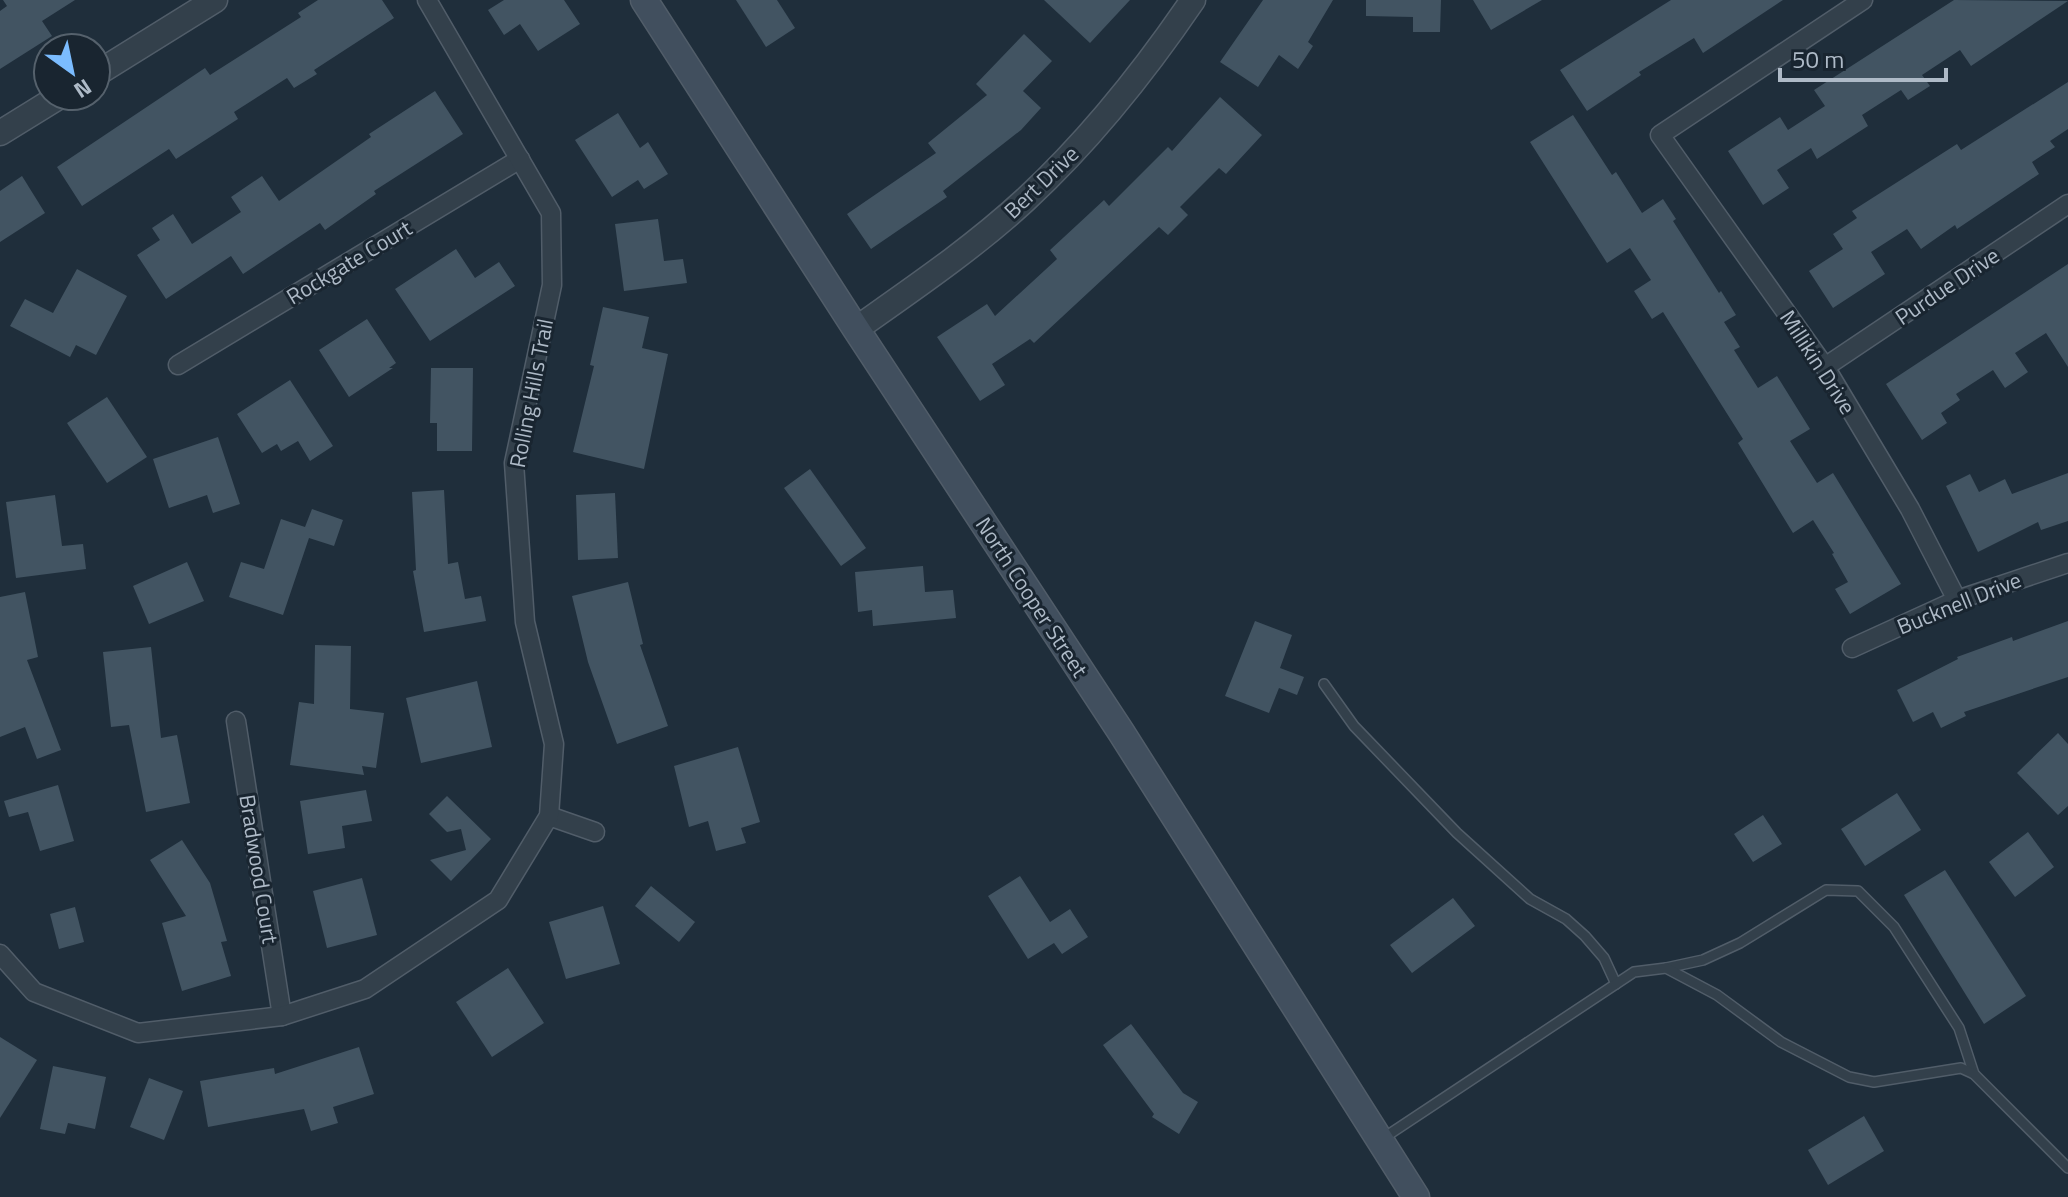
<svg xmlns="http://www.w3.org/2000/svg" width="2068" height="1197" font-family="'Titillium Web',sans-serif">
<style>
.building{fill:#425462}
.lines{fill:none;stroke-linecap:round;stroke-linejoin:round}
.service-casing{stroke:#515d69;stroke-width:12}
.minor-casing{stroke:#515d69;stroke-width:21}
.tertiary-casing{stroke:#515d69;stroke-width:27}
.secondary-casing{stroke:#515d69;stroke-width:29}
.service{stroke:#33404b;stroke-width:9}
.minor{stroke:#33404b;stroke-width:18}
.tertiary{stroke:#33404b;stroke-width:24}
.secondary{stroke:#414f5e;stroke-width:26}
.labels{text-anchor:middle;stroke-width:6;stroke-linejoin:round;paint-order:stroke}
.street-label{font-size:22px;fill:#aebac7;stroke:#192530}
</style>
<rect width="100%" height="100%" fill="#1f2e3b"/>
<!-- building -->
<g class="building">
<path d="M3,0H75L42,21L52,36L0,69V11L7,6Z"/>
<path d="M318,0H382L394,18L314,70L317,74L294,88L287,78L234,112L238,119L176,159L169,149L82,206L57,167L205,68L210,75L301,17L298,13Z"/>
<path d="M504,0H564L580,24L538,51L520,24L504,35L488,10Z"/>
<path d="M736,0H777L795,28L766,47Z"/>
<path d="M1044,0H1130L1090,43Z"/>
<path d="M1263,0H1333L1308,42L1313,46L1298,69L1279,55L1258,87L1220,62Z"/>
<path d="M1366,0H1441L1440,32H1413V17L1366,16Z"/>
<path d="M1473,0H1542L1491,30Z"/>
<path d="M1671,0H1783L1703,53L1694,38L1639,72L1641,75L1587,111L1560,70Z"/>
<path d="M1954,0L2068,1L1971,66L1960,50L1922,75L1930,86L1908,100L1901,90L1862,115L1868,126L1817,159L1811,148L1777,170L1789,188L1763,205L1728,151L1780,117L1788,130L1825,106L1814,90Z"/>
<path d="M1024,34L1052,61L1023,91L1041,108L1021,130L943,191L947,197L871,249L847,214L936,153L928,143L987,95L976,84Z"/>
<path d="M2068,82V129L2050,141L2055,147L2032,162L2039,174L1957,229L1955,225L1921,249L1907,229L1871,252L1885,274L1833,308L1809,271L1843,249L1833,234L1857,218L1852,211L1957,144L1961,150Z"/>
<path d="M435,91L463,134L374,191L376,194L325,230L320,223L243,274L231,256L166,299L137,255L160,240L152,228L173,214L192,244L241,212L231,197L262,176L279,201L371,137L369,134Z"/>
<path d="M1220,97L1262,135L1226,174L1219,168L1180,207L1188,215L1168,235L1159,227L1034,343L1030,339L992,364L1005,385L980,401L937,337L987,304L995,316L1057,259L1050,250L1104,200L1109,206L1168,147L1172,151Z"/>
<path d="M618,113L640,148L648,142L668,174L644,189L638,180L612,197L575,140Z"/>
<path d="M1573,115L1612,175L1616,172L1642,213L1663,199L1676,219L1673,221L1719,293L1721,291L1736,315L1724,322L1740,347L1734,350L1758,388L1777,376L1810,429L1790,441L1817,483L1833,473L1901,584L1850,614L1835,589L1848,582L1832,554L1834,553L1813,520L1793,533L1738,443L1743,439L1663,312L1652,319L1634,291L1651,280L1630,248L1607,263L1530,142Z"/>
<path d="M22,176L45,213L0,242V191Z"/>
<path d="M658,219L664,261L683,259L687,283L624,291L615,224Z"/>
<path d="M456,249L475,278L499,262L515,286L430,341L395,289Z"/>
<path d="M2068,264V367L2046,333L2015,353L2028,372L2005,388L1993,370L1956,394L1960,400L1941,413L1947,423L1922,440L1886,384Z"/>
<path d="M77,269L127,296L96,355L76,345L70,357L10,326L25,299L53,313Z"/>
<path d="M603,307L649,317L642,348L668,354L644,469L573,452L594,366L590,365Z"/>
<path d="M367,319L396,363L389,368H393L349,397L319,350Z"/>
<path d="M431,368H473L472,451H437V423H430Z"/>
<path d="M290,380L333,446L310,461L298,441L281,451L277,444L262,453L237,414Z"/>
<path d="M107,397L147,457L107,483L67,423Z"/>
<path d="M218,437L240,504L213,513L207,495L169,508L153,459Z"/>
<path d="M810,469L866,548L841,566L784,488Z"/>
<path d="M2068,473V521L2041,530L2038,522L1978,552L1946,486L1970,474L1979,492L2005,479L2012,494Z"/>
<path d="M444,490L448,564L458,562L465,599L481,596L486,621L424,632L413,571L416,570L412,492Z"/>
<path d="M615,493L618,558L578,560L576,495Z"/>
<path d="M55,495L62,546L83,544L86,569L16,578L6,502Z"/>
<path d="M312,509L343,520L334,546L309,538L283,615L229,597L241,562L264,569L281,519L305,527Z"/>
<path d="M187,562L204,601L149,624L133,586Z"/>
<path d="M923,566L925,592L953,590L956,618L873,626L872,610L858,612L855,572Z"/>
<path d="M628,582L643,644L640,645L668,726L617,744L588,662L572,596Z"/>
<path d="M25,592L38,657L27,660L61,750L37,759L25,727L0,737V597Z"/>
<path d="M1255,621L1292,635L1280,668L1304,677L1297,695L1279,688L1269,713L1225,696Z"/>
<path d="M2068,621V677L1964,712L1966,716L1941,728L1933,712L1913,722L1897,690L1958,659L1957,657L2012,637L2013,641Z"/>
<path d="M315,645L351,646L350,709L384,713L376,768L362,766L364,775L290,765L299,702L314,704Z"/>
<path d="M151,647L161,738L177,735L190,803L146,812L129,725L111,727L103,652Z"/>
<path d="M477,681L492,747L421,763L406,698Z"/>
<path d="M2058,733L2068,744V806L2058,815L2017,773Z"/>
<path d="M738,747L760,822L741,828L746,843L716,851L708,821L689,827L674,766Z"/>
<path d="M58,785L74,841L40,851L28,812L9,817L4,801Z"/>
<path d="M366,790L372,821L342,826L345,848L308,854L300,801Z"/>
<path d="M1897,793L1921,830L1865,866L1841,829Z"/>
<path d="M447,796L491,839L451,881L430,860L466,850L461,829L447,832L429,814Z"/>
<path d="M1763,815L1782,844L1753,862L1734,834Z"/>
<path d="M2028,832L2054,867L2015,897L1989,862Z"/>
<path d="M182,840L210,883L227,941L221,942L231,976L182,991L162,923L186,916L150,860Z"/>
<path d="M1945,870L2026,996L1984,1024L1904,895Z"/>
<path d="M1020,876L1050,922L1070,909L1088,937L1062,954L1054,943L1028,959L988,896Z"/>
<path d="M362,878L377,935L327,948L313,891Z"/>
<path d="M651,886L695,922L679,942L635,906Z"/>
<path d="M1453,898L1475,926L1412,973L1390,945Z"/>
<path d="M603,906L620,964L566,979L549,922Z"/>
<path d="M75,907L84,942L59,949L50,914Z"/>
<path d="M508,968L544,1023L492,1057L456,1002Z"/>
<path d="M1131,1024L1183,1093L1198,1102L1179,1134L1152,1117L1154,1114L1103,1045Z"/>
<path d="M0,1037L37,1060L0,1118Z"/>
<path d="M359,1047L374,1094L333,1107L338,1123L311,1131L304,1109L208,1127L200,1081L274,1068L275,1074Z"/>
<path d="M53,1066L106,1077L95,1129L68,1123L65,1134L40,1129Z"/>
<path d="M149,1078L183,1091L164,1140L130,1127Z"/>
<path d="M1864,1116L1884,1151L1828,1185L1808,1150Z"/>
</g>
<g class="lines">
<!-- service casing -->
<g class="service-casing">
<g id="service">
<path d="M1324,684L1354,726L1457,833L1530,899L1566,919L1585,936L1604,958L1616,984"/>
<path d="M1666,968L1703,960L1740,943L1826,890L1858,891L1894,927L1959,1028L1974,1074"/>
<path d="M1382,1139L1634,972L1666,968L1717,995L1781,1042L1849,1077L1874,1082L1961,1068L1974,1074L2068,1168"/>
</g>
</g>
<!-- minor casing -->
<g class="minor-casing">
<g id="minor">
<path d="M1863,0L1660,135L1825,367L1910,509L1957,600"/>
<path d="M178,365L520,159"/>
<path d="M1825,367L2068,204"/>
<path d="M1852,648L1957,600L2068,563"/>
<path d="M236,721L282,1016"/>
<path d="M549,816L595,832"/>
<path d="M0,954L34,992L138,1033L282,1016L365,989L498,900L549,816L554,744L525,622L514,463L552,285L551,213L427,0"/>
</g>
</g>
<!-- tertiary casing -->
<g class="tertiary-casing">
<g id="tertiary">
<path d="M96,74L215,0"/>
<path d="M0,133L60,96"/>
<path d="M856,329C914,288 973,248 1025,200C1089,141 1144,72 1193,0"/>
</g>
</g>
<!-- secondary casing -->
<g class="secondary-casing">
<path id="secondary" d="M644,0L856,329L1121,732L1416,1197"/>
</g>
<!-- service -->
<use href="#service" class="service"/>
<!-- minor -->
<use href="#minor" class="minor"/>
<!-- tertiary -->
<use href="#tertiary" class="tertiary"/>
<!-- secondary -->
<use href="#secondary" class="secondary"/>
</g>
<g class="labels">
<!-- street labels -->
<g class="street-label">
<text transform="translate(1041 182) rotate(-44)" y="8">Bert Drive</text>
<text transform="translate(349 262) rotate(-31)" y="8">Rockgate Court</text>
<text transform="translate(1947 286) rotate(-34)" y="8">Purdue Drive</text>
<text transform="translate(1818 362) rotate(57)" y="8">Millikin Drive</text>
<text transform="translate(531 393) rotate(-79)" y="8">Rolling Hills Trail</text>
<text transform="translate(1032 597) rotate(57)" y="8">North Cooper Street</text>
<text transform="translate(1959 603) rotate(-22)" y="8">Bucknell Drive</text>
<text transform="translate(259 869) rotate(81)" y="8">Bradwood Court</text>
</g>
</g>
<!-- north arrow -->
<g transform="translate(72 72) rotate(147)"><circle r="38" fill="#192530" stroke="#55616c" stroke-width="2"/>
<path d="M0-6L14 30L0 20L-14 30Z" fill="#7bbcff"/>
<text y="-12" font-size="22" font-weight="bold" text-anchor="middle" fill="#aebac7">N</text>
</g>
<!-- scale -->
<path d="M1780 68v12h166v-12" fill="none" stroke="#aebac7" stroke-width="4"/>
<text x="1792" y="68" font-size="24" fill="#aebac7" stroke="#192530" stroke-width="6" paint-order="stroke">50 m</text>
</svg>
